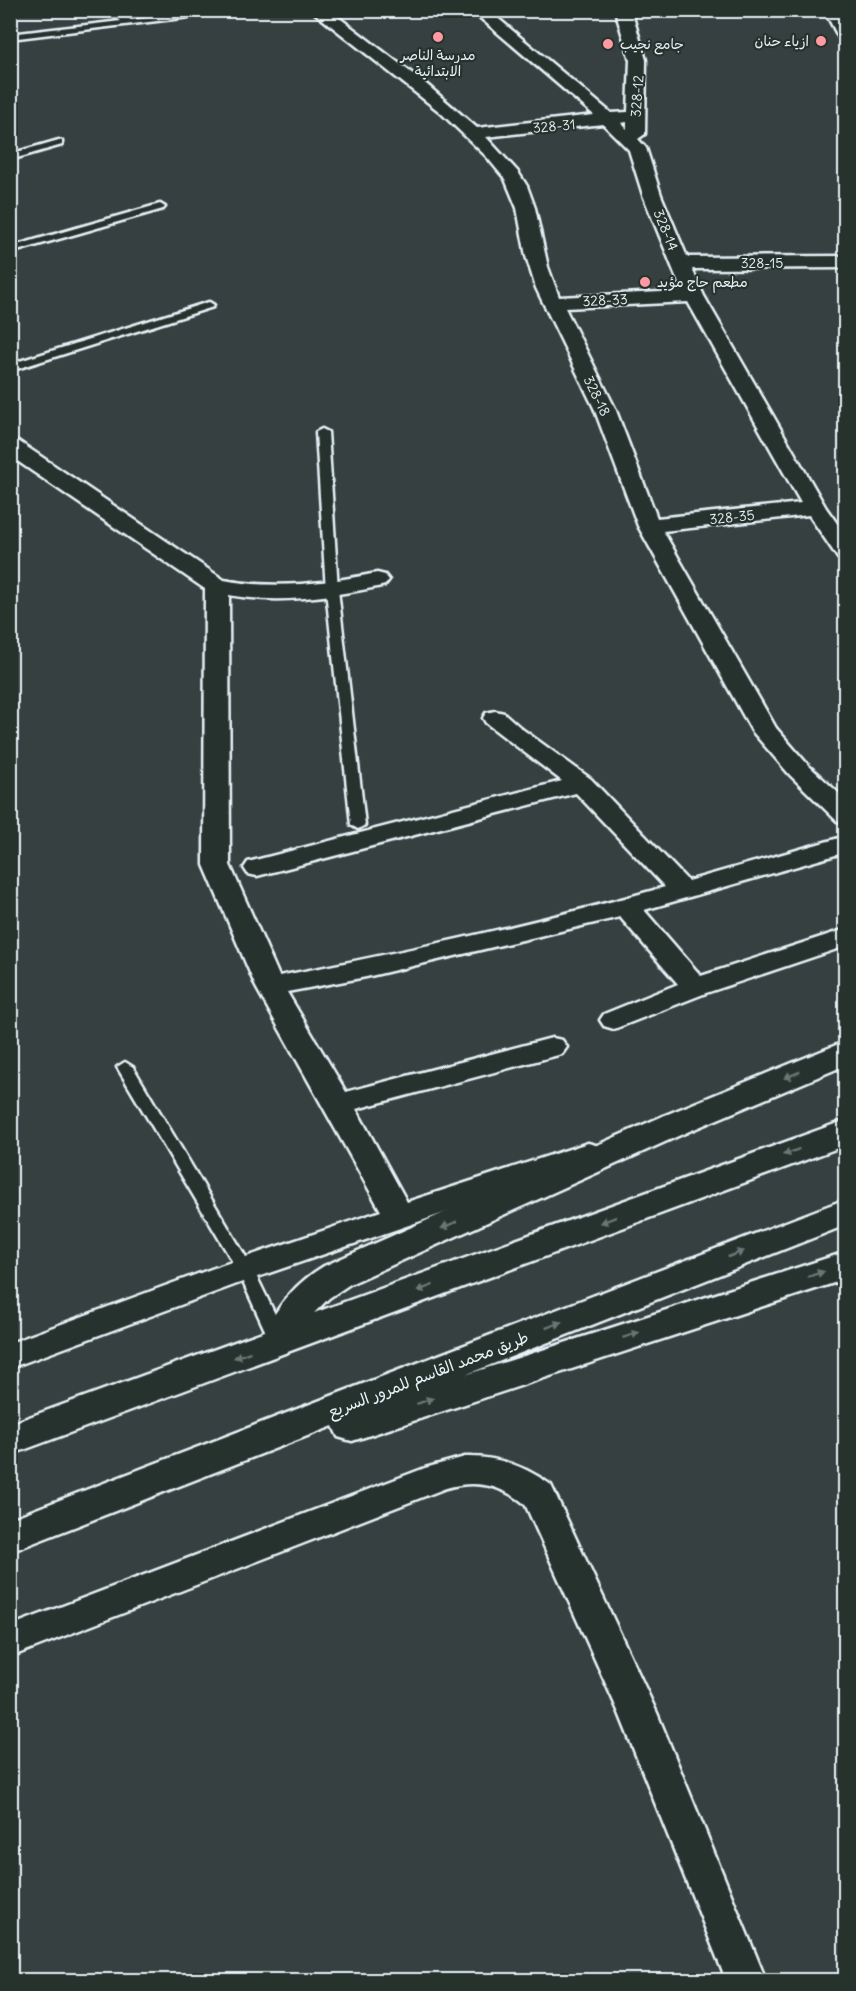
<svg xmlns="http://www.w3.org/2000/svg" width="856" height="1991" font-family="Delius,'Playpen Sans Arabic',sans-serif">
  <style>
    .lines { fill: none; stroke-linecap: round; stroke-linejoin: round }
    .service-casing { stroke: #e8f1f8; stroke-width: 5 }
    .minor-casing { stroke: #e8f1f8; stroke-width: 5 }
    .tertiary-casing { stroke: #e8f1f8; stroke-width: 5 }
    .motorway-casing { stroke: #e8f1f8; stroke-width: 5 }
    .service { fill: #26332d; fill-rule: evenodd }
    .minor { fill: #26332d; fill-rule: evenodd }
    .tertiary { fill: #26332d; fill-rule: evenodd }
    .motorway { fill: #26332d; fill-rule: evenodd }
    .oneway { fill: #6a7674 }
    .poi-dot { fill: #ff9aa2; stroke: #26332d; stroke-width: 2 }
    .labels { text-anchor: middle; stroke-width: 4.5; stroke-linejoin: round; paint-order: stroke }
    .far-poi-label { font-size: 14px; fill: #e8f1f8; stroke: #26332d; text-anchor: start }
    .far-street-label { font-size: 14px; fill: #e8f1f8; stroke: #26332d }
    .street-label { font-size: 16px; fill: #e8f1f8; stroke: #26332d }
  </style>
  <rect width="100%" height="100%" fill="#364040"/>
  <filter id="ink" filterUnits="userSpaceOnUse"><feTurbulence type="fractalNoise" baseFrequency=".0167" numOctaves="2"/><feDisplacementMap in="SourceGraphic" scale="12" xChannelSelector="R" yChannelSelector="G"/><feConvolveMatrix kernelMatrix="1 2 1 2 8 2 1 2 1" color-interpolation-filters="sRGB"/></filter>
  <g filter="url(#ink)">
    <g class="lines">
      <g class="service-casing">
        <g id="service">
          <path d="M105 10H115L131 20 217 10H247L10 39V34L121 21Z"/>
          <path d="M59 140 62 141V145L10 160V154Z"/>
          <path d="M160 204 165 207 163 209 10 253V247Z"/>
          <path d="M209 302 214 305 213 307 10 371V364Z"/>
          <path d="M322 429 328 432 338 590 365 825 358 829 351 825 326 590 316 432Z"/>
          <path d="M125 1062 133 1067 253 1269 287 1339 284 1343 278 1345 272 1343 269 1339 237 1269 117 1067Z"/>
        </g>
      </g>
      <g class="minor-casing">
        <g id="minor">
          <path d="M311 10H329L426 84 477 128 594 115 471 10H488L611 113 628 112 630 60 615 10H631L646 60 645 134 638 139 646 148 661 195 687 257 846 256V268L692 269 704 296 826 508 846 536V560L838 558 809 515 663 531 776 728 808 765 846 800V823L837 821 790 775 752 731 638 526 594 408 536 288 526 256 517 208 505 179 486 156 440 112ZM627 122V129L621 123ZM603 124 629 150 643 195 682 291 559 297 548 267 535 208 527 186 518 172 486 137ZM688 302 801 503 657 518 615 408 565 308Z"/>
          <path d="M10 440 18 441 224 580C275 590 326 583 377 573L385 575 389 580 385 585 377 587C328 597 278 604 229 595L230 865 279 976C408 951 538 923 665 887L576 793 257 876 248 874 244 868 248 862 562 781 486 723 483 718 486 713 495 711 504 713 522 729 591 779 688 881 846 836V852L644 910 701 976 846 929V946L706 993 614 1029 604 1026 600 1020 604 1014 678 984 620 917 366 977 287 992 346 1092 552 1038 562 1040 567 1047 562 1054 356 1109 407 1202 588 1143 599 1146 603 1153 599 1160 237 1284 10 1368V1343L214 1268 381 1211 256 987 204 865 205 589 10 456Z"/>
          <path d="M465 1457C497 1456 525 1466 551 1485L657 1713 766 1980H726L619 1713 525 1504C501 1485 476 1479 446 1488L10 1657V1626L425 1468Z"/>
        </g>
      </g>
      <g class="tertiary-casing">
        <g id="tertiary">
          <path d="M824 10H842L846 16V39L839 38Z"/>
          <path d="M846 1041V1065L687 1132 675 1136 663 1132 658 1124 663 1116Z"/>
        </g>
      </g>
      <g class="motorway-casing">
        <g id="motorway">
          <path d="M675 1112 687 1116 692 1124 687 1132 350 1284 329 1298 314 1313 846 1120V1145L10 1455V1424L265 1331C280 1303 296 1283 324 1266L663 1116Z"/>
          <path d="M846 1199V1225L465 1375 846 1252V1279L352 1441 338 1437 333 1426 10 1552V1519Z"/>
        </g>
      </g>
      <use href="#service" class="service"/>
      <use href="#minor" class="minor"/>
      <use href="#tertiary" class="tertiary"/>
      <use href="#motorway" class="motorway"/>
    </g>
    <defs><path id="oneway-solid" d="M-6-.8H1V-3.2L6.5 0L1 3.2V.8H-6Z" transform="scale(1.5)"/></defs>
    <g class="oneway">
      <use href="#oneway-solid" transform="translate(792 1075) rotate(157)"/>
      <use href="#oneway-solid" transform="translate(791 1152) rotate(160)"/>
      <use href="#oneway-solid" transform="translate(608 1220) rotate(160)"/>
      <use href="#oneway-solid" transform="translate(449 1225) rotate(156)"/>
      <use href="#oneway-solid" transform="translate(736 1254) rotate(-21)"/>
      <use href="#oneway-solid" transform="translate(816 1274) rotate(-18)"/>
      <use href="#oneway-solid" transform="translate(425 1288) rotate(160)"/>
      <use href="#oneway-solid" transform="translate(554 1325) rotate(-21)"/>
      <use href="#oneway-solid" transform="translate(631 1335) rotate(-18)"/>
      <use href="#oneway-solid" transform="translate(242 1355) rotate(160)"/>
      <use href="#oneway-solid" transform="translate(425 1401) rotate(-18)"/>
    </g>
  </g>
  <g class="poi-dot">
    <circle cx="438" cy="37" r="6"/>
    <circle cx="821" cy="41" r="6"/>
    <circle cx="608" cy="44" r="6"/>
    <circle cx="645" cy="282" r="6"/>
  </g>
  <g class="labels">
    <g class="far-poi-label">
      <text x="809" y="46" text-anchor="end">ازياء حنان</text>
      <text x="620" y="49">جامع نجيب</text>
      <text x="438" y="60" text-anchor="middle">مدرسة الناصر<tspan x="438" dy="16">الابتدائية</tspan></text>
      <text x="657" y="287">مطعم حاج مؤيد</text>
    </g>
    <g class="far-street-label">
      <text transform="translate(637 96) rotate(-86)" y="5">328-12</text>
      <text transform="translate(554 126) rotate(-5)" y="5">328-31</text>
      <text transform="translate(666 230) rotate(68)" y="5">328-14</text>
      <text x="762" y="268">328-15</text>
      <text transform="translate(605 300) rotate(-3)" y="5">328-33</text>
      <text transform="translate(597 396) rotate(64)" y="5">328-18</text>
      <text transform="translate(732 517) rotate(-6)" y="5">328-35</text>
    </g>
    <g class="street-label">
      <text transform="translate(428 1374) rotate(-21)" y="6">طريق محمد القاسم للمرور السريع</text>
    </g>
  </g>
  <rect width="856" height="1991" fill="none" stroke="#26332d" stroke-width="36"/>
  <rect x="18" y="18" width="820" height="1955" fill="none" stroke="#e8f1f8" stroke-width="2" filter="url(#ink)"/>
</svg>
